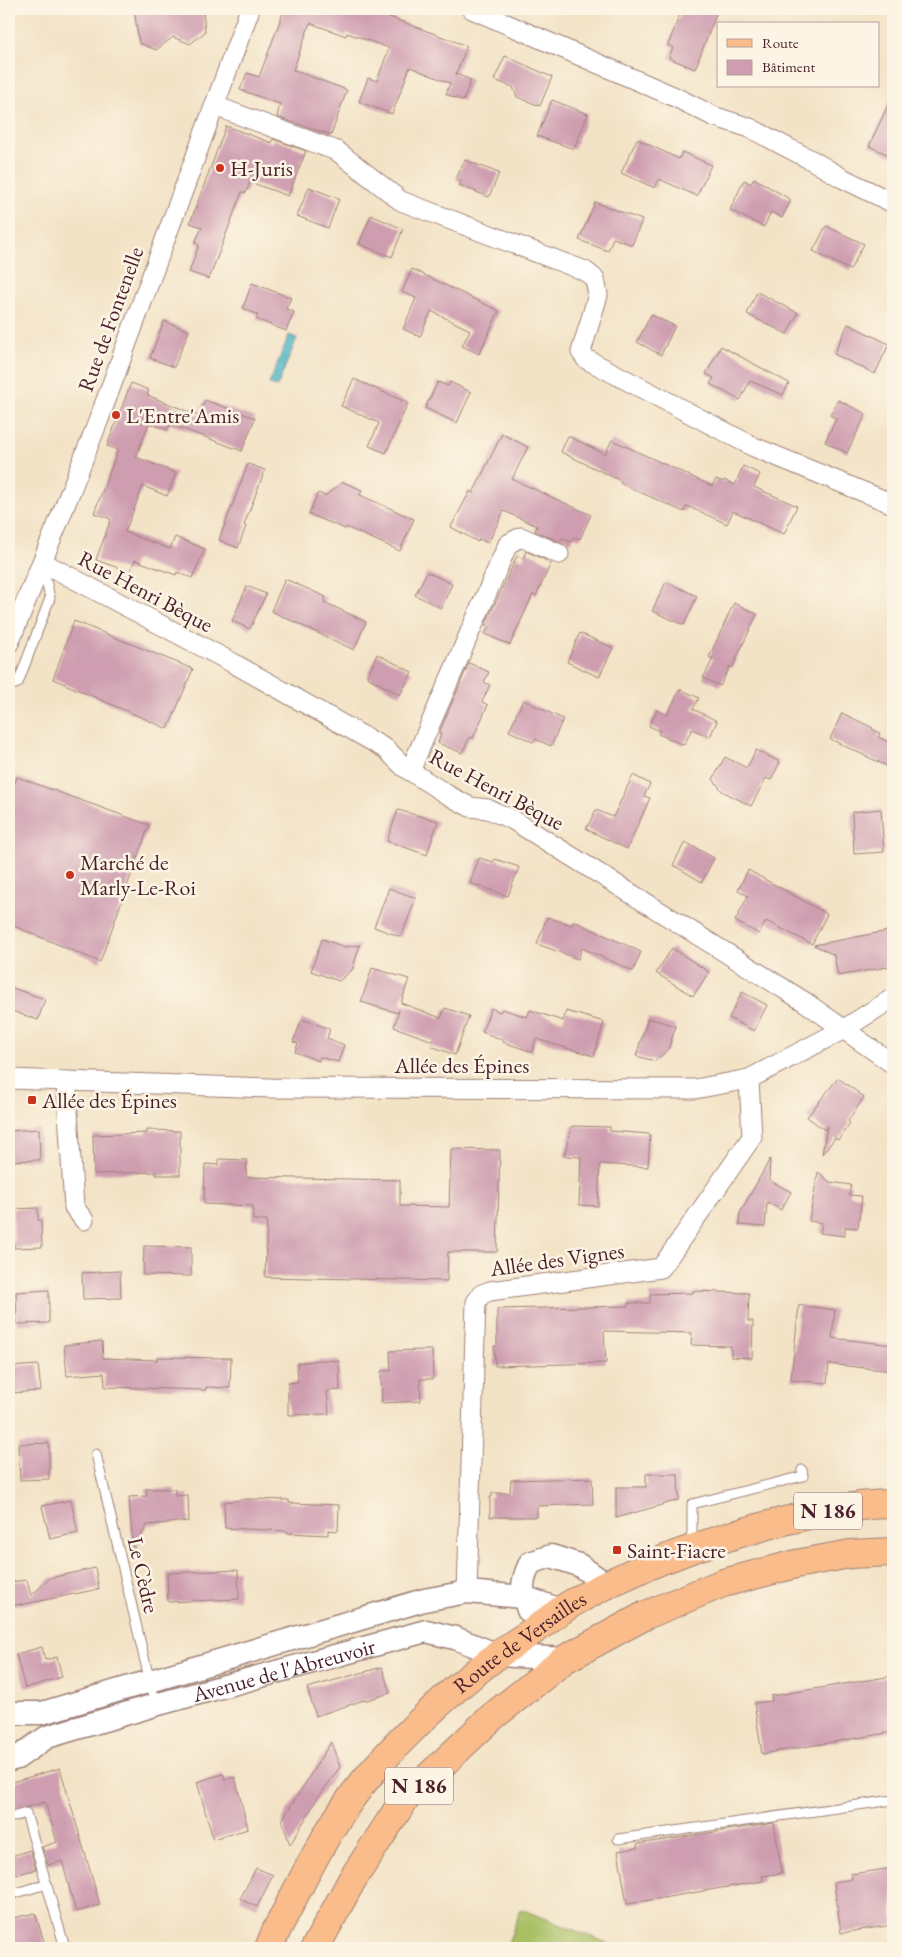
<svg xmlns="http://www.w3.org/2000/svg" width="902" height="1957" font-family="'EB Garamond',serif">
  <style>
    .green { fill: #a8bf64; stroke: #796f48 }
    .water { fill: #46b3c2; stroke: #486976 }
    .building { fill: #ce9db0 }
    .lines { fill: none; stroke-linecap: round; stroke-linejoin: round }
    .service-casing { stroke: #9e8178; stroke-width: 11 }
    .minor-casing { stroke: #9e8178; stroke-width: 21 }
    .tertiary-casing { stroke: #9e8178; stroke-width: 25 }
    .primary-casing { stroke: #9e8178; stroke-width: 30 }
    .service { stroke: #fff; stroke-width: 9 }
    .minor { stroke: #fff; stroke-width: 19 }
    .tertiary { stroke: #fff; stroke-width: 22 }
    .primary { stroke: #f9bc8a; stroke-width: 28 }
    .poi-dot { fill: #c8321e; stroke: #fcf5e5; stroke-width: 2 }
    .labels { text-anchor: middle; stroke-width: 5; stroke-linejoin: round; paint-order: stroke }
    .shield { fill: #fcf5e5; stroke: #7f5f63; stroke-width: 1 }
    .shield-label { font-size: 21px; font-weight: bold; fill: #4a1f2b }
    .poi-label { font-size: 22px; fill: #4a1f2b; stroke: #fcf5e5; text-anchor: start }
    .street-label { font-size: 22px; fill: #4a1f2b; stroke: #fcf5e5 }
  </style>
  <rect width="100%" height="100%" fill="#fcf5e5"/>
  <filter id="ink" filterUnits="userSpaceOnUse"><feTurbulence type="fractalNoise" baseFrequency=".02" numOctaves="2"/><feDisplacementMap in="SourceGraphic" scale="10" xChannelSelector="R" yChannelSelector="G"/><feConvolveMatrix kernelMatrix="1 2 1 2 8 2 1 2 1" color-interpolation-filters="sRGB"/></filter>
  <filter id="wash" filterUnits="userSpaceOnUse"><feTurbulence type="fractalNoise" baseFrequency=".0096" numOctaves="4" result="noise"/><feDisplacementMap in="SourceGraphic" scale="20" xChannelSelector="R" yChannelSelector="G"/><feGaussianBlur stdDeviation="1.12" result="paint"/><feColorMatrix in="noise" values="0 0 0 0 0 0 0 0 0 0 0 0 0 0 0 0 0 1.4 0 .05"/><feComposite in="paint" operator="in"/></filter>
  <g filter="url(#wash)">
    <rect width="100%" height="100%" fill="#f3e3c6"/>
    <path class="green" d="M521 1909 620 1948H506Z"/>
    <path class="water" d="M289 335 297 338 277 387 269 384Z"/>
    <g id="blocks">
      <g class="building">
        <path d="M134 9H203L205 32 190 44 173 37 156 50 139 43Z"/>
        <path d="M277 9H368L467 46 456 74 471 80 463 101 446 94 450 83 410 67 392 114 359 102 368 78 377 81 389 48 347 33 346 36 310 23 293 70 347 90 331 135 277 117 280 104 240 90 247 73 259 77 283 13 276 11Z"/>
        <path d="M682 9H718L695 69 669 58 673 48 668 45Z"/>
        <path d="M505 56 552 77 540 106 517 97 513 87 494 80Z"/>
        <path d="M893 94V157L869 146Z"/>
        <path d="M552 100 588 114 574 149 537 136Z"/>
        <path d="M226 126 272 143 273 139 306 151 288 196 250 182 246 193 242 192 209 279 189 272 199 245 195 243 202 227 190 223Z"/>
        <path d="M637 139 679 159 682 152 711 165 697 196 659 179 655 188 621 173Z"/>
        <path d="M465 160 499 173 489 197 459 185 461 182 456 179Z"/>
        <path d="M754 178 791 200 782 218 771 212 764 227 730 210 744 180 751 184Z"/>
        <path d="M309 187 339 199 328 228 297 216Z"/>
        <path d="M595 202 642 220 632 245 613 238 608 251 579 240Z"/>
        <path d="M371 215 403 229 392 257 359 244Z"/>
        <path d="M826 226 864 244 850 270 813 251Z"/>
        <path d="M412 269 499 311 479 354 462 346 470 330 431 311 420 337 403 329 416 298 402 292Z"/>
        <path d="M252 283 291 298 286 309 294 312 286 331 256 319 258 315 243 308Z"/>
        <path d="M757 292 798 313 787 334 747 314Z"/>
        <path d="M651 315 675 326 661 355 637 342Z"/>
        <path d="M164 321 189 331 174 367 150 358Z"/>
        <path d="M848 324 889 344 875 374 834 354Z"/>
        <path d="M721 346 789 383 783 395 750 381 740 400 710 384 714 378 706 374Z"/>
        <path d="M354 379 408 403 386 453 369 446 379 423 341 406Z"/>
        <path d="M438 382 448 386 450 382 471 392 457 423 425 408Z"/>
        <path d="M131 383 149 390 147 395 199 416 205 400 255 418 242 451 170 424 167 430 149 423 136 457 176 473 167 496 143 486 125 532 170 549 175 537 205 549 192 578 177 572 176 575 135 560 130 572 96 560 111 519 94 513 118 450 107 446Z"/>
        <path d="M838 400 866 414 847 453 825 442 836 419 830 415Z"/>
        <path d="M502 434 528 447 512 479 591 515 580 539 574 537 571 542 562 538 560 542 535 531 537 526 504 511 488 543 479 539 478 542 451 527 470 491 473 493Z"/>
        <path d="M568 436 605 454 612 440 712 486 716 479 723 482 724 480 735 485 743 466 760 474 754 487 797 506 784 534 733 511 727 524 687 506 684 512 620 483 621 481 561 452Z"/>
        <path d="M248 464 265 470 244 525 246 526 238 548 219 540Z"/>
        <path d="M343 482 362 490 360 495 414 519 400 551 346 527 345 529 309 514 318 493 325 496Z"/>
        <path d="M526 551 551 563 536 596 533 594 510 645 485 634 489 626 485 625 517 556 523 559Z"/>
        <path d="M427 572 452 584 441 608 415 595Z"/>
        <path d="M285 579 326 597 324 602 366 622 354 650 271 611Z"/>
        <path d="M666 582 697 596 684 625 652 611Z"/>
        <path d="M247 586 266 594 250 629 232 621Z"/>
        <path d="M734 603 757 614 732 668 730 666 720 686 703 678 713 659 709 657Z"/>
        <path d="M74 621 193 669 168 729 53 679Z"/>
        <path d="M580 633 613 648 599 677 567 662Z"/>
        <path d="M377 654 412 672 400 695 367 677Z"/>
        <path d="M469 663 489 672 484 682 490 685 482 702 488 705 473 738 470 737 462 753 438 743 441 734 439 733Z"/>
        <path d="M680 689 699 698 693 709 717 721 710 737 692 729 684 745 658 734 660 731 649 726 657 710 667 715Z"/>
        <path d="M523 700 563 719 551 746 535 739 533 742 509 731Z"/>
        <path d="M842 713 873 728 872 729 880 733 878 737 893 744V769L830 739Z"/>
        <path d="M756 750 780 762 771 780 766 778 751 806 722 791 713 779 725 757 747 768Z"/>
        <path d="M633 775 650 784 644 796 650 798 627 849 586 829 596 810 613 817Z"/>
        <path d="M17 777 149 825 100 962 9 924V799Z"/>
        <path d="M881 809 884 852 854 854 852 812Z"/>
        <path d="M398 810 438 821 427 855 387 841Z"/>
        <path d="M685 842 714 858 702 882 673 865Z"/>
        <path d="M479 858 493 862 495 859 519 867 508 896 470 883Z"/>
        <path d="M748 870 827 914 812 944 766 921 759 934 735 921 748 896 738 890Z"/>
        <path d="M389 888 416 898 401 937 374 927Z"/>
        <path d="M547 917 572 925 574 921 641 952 633 971 582 948 578 959 537 944Z"/>
        <path d="M893 930V966L838 976 834 955 814 945Z"/>
        <path d="M322 939 345 947 360 945 352 970 339 981 311 971Z"/>
        <path d="M672 948 709 972 693 996 656 973Z"/>
        <path d="M372 968 409 979 401 1003 441 1018 445 1008 469 1016 455 1055 431 1046 433 1041 394 1027 399 1010 398 1013 361 1002Z"/>
        <path d="M9 987 45 999 38 1020 9 1010Z"/>
        <path d="M742 992 767 1005 754 1031 729 1018Z"/>
        <path d="M491 1008 500 1012 502 1009 527 1017 530 1010 563 1021 566 1011 604 1022 594 1056 536 1039 532 1052 503 1042V1040L482 1032Z"/>
        <path d="M648 1018 676 1026 668 1050 655 1061 636 1056Z"/>
        <path d="M302 1019 330 1029 327 1038 344 1045 338 1062 320 1057 319 1061 295 1052 298 1043 293 1042Z"/>
        <path d="M838 1078 864 1097 848 1121 850 1123 838 1140 835 1138 822 1154 827 1126 825 1130 807 1117Z"/>
        <path d="M572 1126 610 1127V1131L650 1134 648 1167 600 1164 598 1206 579 1205 581 1157 564 1156Z"/>
        <path d="M39 1129 40 1160 9 1161V1131Z"/>
        <path d="M147 1130 180 1131V1175H156V1172L94 1174 93 1135 147 1133Z"/>
        <path d="M451 1149 500 1150 497 1252H448L447 1281 265 1277 267 1220H253V1206L204 1204 205 1164 219 1165V1159L247 1160 246 1177 400 1180V1206L449 1207Z"/>
        <path d="M770 1159 769 1180 791 1192 781 1210 767 1202 765 1227 739 1225 740 1213Z"/>
        <path d="M818 1172 830 1182 851 1185 849 1195 862 1196 858 1228 845 1227V1236L820 1233 822 1223 809 1221Z"/>
        <path d="M38 1208V1220H41L42 1247 14 1248 13 1209Z"/>
        <path d="M144 1246 191 1247V1276L143 1275Z"/>
        <path d="M120 1271 121 1298 83 1299 82 1273Z"/>
        <path d="M49 1290V1323L17 1324 16 1292Z"/>
        <path d="M693 1291 749 1293 748 1321H753L752 1358 731 1357V1346L691 1345 692 1333 604 1331 606 1363 495 1366 494 1346H497V1309L628 1306V1303H650V1294L693 1293Z"/>
        <path d="M799 1305 835 1310 832 1338 893 1345V1371L829 1364 827 1383 791 1380Z"/>
        <path d="M102 1341 103 1358 157 1360V1357L231 1358 230 1388 206 1387V1390L105 1387 104 1373 67 1376 64 1345Z"/>
        <path d="M422 1350H432L433 1379H420L421 1401 382 1403 381 1371H391L390 1351Z"/>
        <path d="M322 1360 339 1361 340 1390 327 1391 329 1414 288 1415V1383L298 1382 297 1363Z"/>
        <path d="M38 1365 41 1391 9 1393V1367Z"/>
        <path d="M49 1443V1479L20 1480 18 1444Z"/>
        <path d="M646 1474H678L679 1500 616 1518V1487H646Z"/>
        <path d="M592 1478 593 1504 537 1506V1517H490V1497H492V1493H510L511 1480Z"/>
        <path d="M146 1489H175V1496L188 1495 189 1521 147 1525 133 1550 129 1497 147 1496Z"/>
        <path d="M248 1499 289 1500V1503L339 1505 338 1531 328 1530V1535L287 1533V1531L225 1528 224 1502Z"/>
        <path d="M71 1500 78 1533 50 1539 42 1506Z"/>
        <path d="M95 1568 99 1589 20 1605 22 1604 9 1606V1582L27 1580 31 1596 50 1578Z"/>
        <path d="M238 1570 239 1599 168 1602 167 1573Z"/>
        <path d="M42 1647 45 1660 57 1657 62 1677 25 1688 16 1654Z"/>
        <path d="M382 1667 390 1693 364 1701V1700L316 1716 307 1688Z"/>
        <path d="M893 1676V1732L762 1754 754 1703 772 1701 771 1696Z"/>
        <path d="M331 1742 340 1767 317 1799 290 1845 282 1820Z"/>
        <path d="M60 1768 100 1905 76 1912 62 1861 48 1865 42 1847 57 1842 45 1802 9 1812V1783Z"/>
        <path d="M223 1774 225 1779 235 1777 248 1829 213 1839 197 1782Z"/>
        <path d="M774 1823 782 1873 762 1876 763 1881 627 1904 618 1851 638 1848 637 1844Z"/>
        <path d="M30 1850 36 1869 9 1877V1857Z"/>
        <path d="M256 1868 273 1875 257 1907 240 1899Z"/>
        <path d="M893 1868V1925L841 1933 834 1882 852 1879 851 1874Z"/>
        <path d="M35 1913 46 1948H9V1919Z"/>
      </g>
    </g>
  </g>
  <g filter="url(#ink)">
    <use href="#blocks" fill-opacity="0" stroke="#9e8178" stroke-width="1"/>
    <g class="lines">
      <g class="service-casing">
        <g id="service">
          <path d="M9 686 18 683 50 598 43 567"/>
          <path d="M96 1454 155 1704"/>
          <path d="M690 1546 692 1531V1504L803 1476 802 1470"/>
          <path d="M9 1818 26 1813 65 1948"/>
          <path d="M618 1839 893 1800"/>
          <path d="M9 1895 47 1884"/>
        </g>
      </g>
      <g class="minor-casing">
        <g id="minor">
          <path d="M472 9 675 97 713 116 750 128 815 162 842 178 893 203"/>
          <path d="M215 106 337 151 401 201 585 271 595 279 598 295 581 352 586 359 754 447 893 504"/>
          <path d="M42 562 233 663 386 749 404 767 446 794 470 807 488 809 513 820 805 1002 893 1064"/>
          <path d="M9 643 62 513 99 419 250 9"/>
          <path d="M410 771 508 544 521 537 559 554"/>
          <path d="M9 1079 271 1088 695 1089 749 1079 844 1029 893 998"/>
          <path d="M66 1081 74 1207 84 1220"/>
          <path d="M467 1592 476 1302 482 1294 490 1291 661 1268 752 1137 749 1079"/>
        </g>
      </g>
      <g class="tertiary-casing">
        <g id="tertiary">
          <path d="M528 1610C521 1590 521 1583 530 1563L551 1556 579 1565 607 1585"/>
          <path d="M9 1713H42L424 1600 467 1592 523 1597 561 1610"/>
          <path id="s1" d="M9 1760 17 1758 47 1737 155 1705 426 1631 455 1638 498 1655 565 1659"/>
        </g>
      </g>
      <g class="primary-casing">
        <g id="primary">
          <path id="s2" d="M269 1948 276 1931C305 1876 331 1818 372 1772 409 1729 452 1690 496 1656 509 1647 523 1638 536 1629 548 1620 560 1610 574 1602 634 1568 699 1544 765 1526 807 1515 849 1504 893 1504"/>
          <path d="M315 1948 352 1880 404 1800 492 1717 565 1659 646 1615 723 1583 796 1564 850 1554 893 1552"/>
        </g>
      </g>
      <use href="#service" class="service"/>
      <use href="#minor" class="minor"/>
      <use href="#tertiary" class="tertiary"/>
      <use href="#primary" class="primary"/>
    </g>
  </g>
  <g class="poi-dot">
    <circle cx="220" cy="168" r="5"/>
    <circle cx="116" cy="415" r="5"/>
    <circle cx="70" cy="875" r="5"/>
    <rect x="27" y="1095" width="10" height="10" rx="2.5"/>
    <rect x="612" y="1545" width="10" height="10" rx="2.5"/>
  </g>
  <g class="labels">
    <g class="shield">
      <rect x="794" y="1492.5" width="68" height="37" rx="4"/>
      <rect x="385" y="1767.5" width="68" height="37" rx="4"/>
    </g>
    <g class="shield-label">
      <text x="828" y="1518">N 186</text>
      <text x="419" y="1793">N 186</text>
    </g>
    <g class="poi-label">
      <text x="230" y="176">H-Juris</text>
      <text x="126" y="423">L'Entre'Amis</text>
      <text x="80" y="870">Marché de<tspan x="80" dy="25">Marly-Le-Roi</tspan></text>
      <text x="42" y="1108">Allée des Épines</text>
      <text x="627" y="1558">Saint-Fiacre</text>
    </g>
    <g class="street-label">
      <text transform="translate(110 319) rotate(-70)" y="8">Rue de Fontenelle</text>
      <text transform="translate(146 591) rotate(28)" y="8">Rue Henri Bèque</text>
      <text transform="translate(497 789) rotate(28)" y="8">Rue Henri Bèque</text>
      <text x="462" y="1073">Allée des Épines</text>
      <text transform="translate(557 1259) rotate(-8)" y="8">Allée des Vignes</text>
      <text transform="translate(144 1575) rotate(77)" y="8">Le Cèdre</text>
      <text dy="8" stroke="none"><textPath href="#s2" startOffset="402">Route de Versailles</textPath></text>
      <text dy="8" stroke="none"><textPath href="#s1" startOffset="291">Avenue de l'Abreuvoir</textPath></text>
    </g>
  </g>
  <rect width="902" height="1957" fill="none" stroke="#fcf5e5" stroke-width="30"/>
  <rect x="717" y="22" width="162" height="65" fill="#fcf5e5" stroke="#b59f9b"/>
  <rect x="727" y="39" width="25" height="8" fill="#f9bc8a" stroke="#b59f9b"/>
  <text x="762" y="48" font-size="15" fill="#4a1f2b">Route</text>
  <rect x="727" y="60" width="25" height="15" fill="#ce9db0" stroke="#b59f9b"/>
  <text x="762" y="72" font-size="15" fill="#4a1f2b">Bâtiment</text>
</svg>
